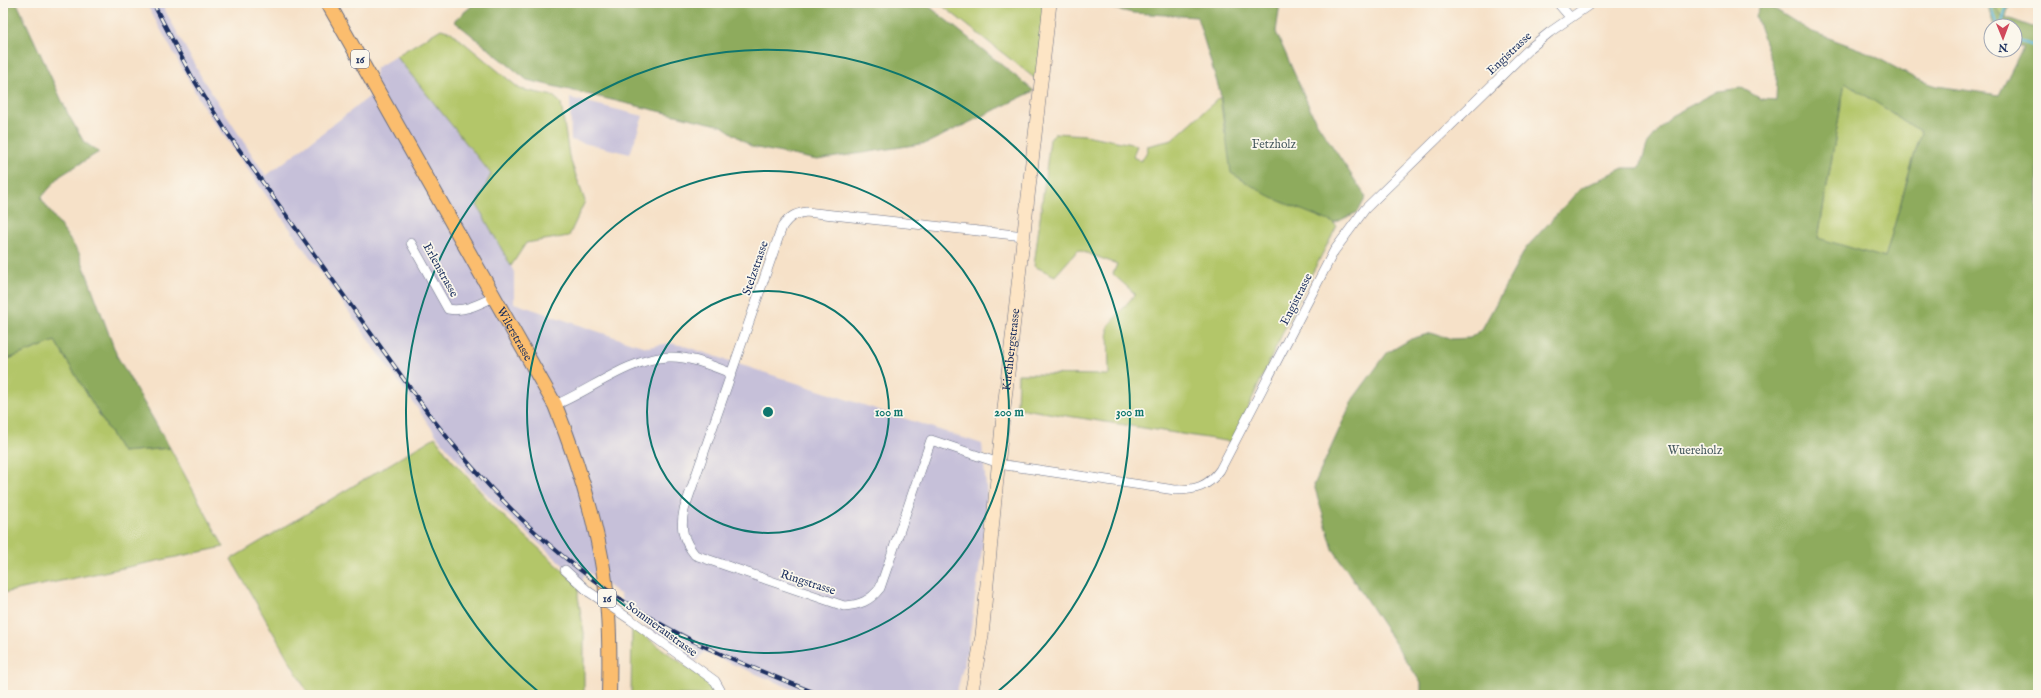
<svg xmlns="http://www.w3.org/2000/svg" width="2041" height="698" font-family="'IM FELL English',serif">
  <style>
    .industrial { fill: #c6c0d9 }
    .green { fill: #b3c669; stroke: #677a64 }
    .forest { fill: #8eab5d; stroke: #546d5e; fill-rule: evenodd }
    .lines { fill: none; stroke-linecap: round; stroke-linejoin: round }
    .stream { stroke: #5db7db; stroke-width: 2.5 }
    .street-casing { stroke: #686d83; stroke-width: 10 }
    .secondary-casing { stroke: #686d83; stroke-width: 14 }
    .primary-casing { stroke: #686d83; stroke-width: 16 }
    .street { stroke: #fff; stroke-width: 9 }
    .secondary { stroke: #fde5c5; stroke-width: 13 }
    .primary { stroke: #fbbd6e; stroke-width: 14 }
    .rail-casing { stroke: #1b2f5e; stroke-width: 4 }
    .rail { stroke: #fbf7ec; stroke-width: 2.5; stroke-dasharray: 8; stroke-linecap: butt }
    .street-bridge-casing { stroke: #686d83; stroke-width: 10; stroke-linecap: butt }
    .street-bridge { stroke: #fff; stroke-width: 9 }
    .ring { fill: none; stroke: #0f766e; stroke-width: 2 }
    .labels { text-anchor: middle; stroke-width: 3.5; stroke-linejoin: round; paint-order: stroke }
    .shield { fill: #fbf7ec; stroke: #5e6b89; stroke-width: 1 }
    .shield-label { font-size: 11px; font-weight: bold; fill: #1b2f5e }
    .street-label { font-size: 12px; fill: #1b2f5e; stroke: #fbf7ec }
    .park-label { font-size: 12px; fill: #495c61; stroke: #fbf7ec }
    .centre { fill: #0f766e; stroke: #fbf7ec; stroke-width: 2 }
    .ring-label { font-size: 12px; text-anchor: middle; font-weight: bold; fill: #0f766e; stroke: #fbf7ec; stroke-width: 3.5; stroke-linejoin: round; paint-order: stroke }
  </style>
  <rect width="100%" height="100%" fill="#fbf7ec"/>
  <filter id="ink" filterUnits="userSpaceOnUse"><feTurbulence type="fractalNoise" baseFrequency=".025" numOctaves="2"/><feDisplacementMap in="SourceGraphic" scale="8" xChannelSelector="R" yChannelSelector="G"/><feConvolveMatrix kernelMatrix="1 2 1 2 8 2 1 2 1" color-interpolation-filters="sRGB"/></filter>
  <filter id="wash" filterUnits="userSpaceOnUse"><feTurbulence type="fractalNoise" baseFrequency=".012" numOctaves="4" result="noise"/><feDisplacementMap in="SourceGraphic" scale="16" xChannelSelector="R" yChannelSelector="G"/><feGaussianBlur stdDeviation="0.9" result="paint"/><feColorMatrix in="noise" values="0 0 0 0 0 0 0 0 0 0 0 0 0 0 0 0 0 1.4 0 .05"/><feComposite in="paint" operator="in"/></filter>
  <g filter="url(#wash)">
    <rect width="100%" height="100%" fill="#f6e1c8"/>
    <g class="industrial">
      <path d="M146 3H161L203 80 266 176 373 94 376 68 396 56 491 175 478 205 514 272V303L632 343 648 347 670 343 684 346 982 444 988 507 968 648 956 695H807L704 652 696 662 633 617 629 610 622 606 621 595 586 570 582 582 505 513 480 487 437 436 203 106Z"/>
      <path d="M570 98 643 116 630 154 571 140Z"/>
    </g>
    <g class="green">
      <path d="M939 3H1055L1042 84Z"/>
      <path d="M1994 3H2009L2006 17 2002 16Z"/>
      <path d="M441 29 451 32 520 89 553 96 561 103 569 156 585 201 569 236 526 243 511 266 477 205 491 174 396 56Z"/>
      <path d="M1845 81 1921 132 1885 258 1818 239Z"/>
      <path d="M1220 97 1225 134 1337 226 1297 302 1232 442 1017 408 1018 374 1109 375 1108 326 1135 294 1113 274 1117 264 1078 250 1055 276 1034 266 1050 139 1055 133 1085 135 1137 145 1133 157 1141 161 1148 150 1147 146 1172 140Z"/>
      <path d="M55 341 122 452 170 448 224 547 3 593V361Z"/>
      <path d="M435 437 450 458 499 512 579 585 578 596 584 633V695H309L231 559Z"/>
      <path d="M632 627 712 685 717 695H631Z"/>
    </g>
    <g class="forest">
      <path d="M3 3H17L68 114 84 142 99 152 60 176 41 198 79 253 117 356 170 448 122 452 55 341 3 361Z"/>
      <path d="M475 3H925L1034 91 927 143 817 160 752 147 722 126 527 80 454 21Z"/>
      <path d="M1087 3H1280L1276 32 1315 120 1366 197 1358 212 1334 223 1272 198 1231 173 1220 92 1197 17 1133 13Z"/>
      <path d="M1761 3H1765L1810 31 1867 52 1916 79 1937 86 1999 95 2023 47 2015 45V26H1994L1988 6 1970 3H1994L2002 16 2038 29V695H1421V683L1333 549 1314 485 1353 399 1387 353 1411 339 1431 333 1450 339 1470 338 1482 329 1526 248 1580 189 1623 168H1640L1647 145 1671 116 1718 91 1742 88 1761 99 1776 100 1777 77 1756 16ZM1845 82 1921 132 1885 258 1818 238Z"/>
    </g>
    <g class="lines">
      <g class="stream">
        <path d="M1985 3 1990 4 1997 26"/>
        <path d="M2001 26 2007 3"/>
        <path d="M2015 40 2038 47"/>
      </g>
    </g>
  </g>
  <g filter="url(#ink)">
    <g class="lines">
      <g class="street-casing">
        <g id="street">
          <path d="M1558 3 1570 17"/>
          <path d="M1024 236 806 212C794 214 789 217 782 227L684 510C680 529 683 540 695 555L844 606C860 605 870 601 880 588L931 440 1005 465 1175 490C1195 490 1208 487 1220 470L1334 251 1365 209 1530 48 1550 32 1592 3"/>
          <path d="M411 243 448 309C465 312 479 304 494 297"/>
          <path d="M555 405C591 390 630 358 669 357 690 356 712 366 731 373"/>
          <path d="M565 570 589 592"/>
          <path d="M631 620 715 681 723 695"/>
        </g>
      </g>
      <g class="secondary-casing">
        <g id="secondary">
          <path id="s1" d="M971 695 982 636 1002 426 1050 3"/>
        </g>
      </g>
      <g class="primary-casing">
        <g id="primary">
          <path id="s2" d="M328 3 555 405C577 460 595 516 604 574 610 614 610 655 609 695"/>
        </g>
      </g>
      <use href="#street" class="street"/>
      <use href="#secondary" class="secondary"/>
      <use href="#primary" class="primary"/>
      <g class="rail-casing">
        <path id="rail" d="M153 3 192 77 228 134 428 413C494 499 564 568 659 623 710 652 766 673 820 695"/>
      </g>
      <use href="#rail" class="rail"/>
      <g class="street-bridge-casing">
        <path id="street-bridge" d="M589 592 631 620"/>
      </g>
      <use href="#street-bridge" class="street-bridge"/>
    </g>
  </g>
  <g class="ring">
    <circle cx="768" cy="412" r="121"/>
    <circle cx="768" cy="412" r="241"/>
    <path d="M540 693A362 362 0 1 1 996 693"/>
  </g>
  <g class="labels">
    <g class="shield">
      <rect x="351" y="50" width="18" height="18" rx="3"/>
      <rect x="598" y="589" width="18" height="18" rx="3"/>
    </g>
    <g class="shield-label">
      <text x="360" y="63">16</text>
      <text x="607" y="602">16</text>
    </g>
    <g class="street-label">
      <text transform="translate(1509 53) rotate(-43)" y="4">Engistrasse</text>
      <text transform="translate(755 268) rotate(-71)" y="4">Stelzstrasse</text>
      <text transform="translate(441 270) rotate(61)" y="4">Erlenstrasse</text>
      <text transform="translate(1296 299) rotate(-63)" y="4">Engistrasse</text>
      <text dy="4" stroke="none"><textPath href="#s2" startOffset="380">Wilerstrasse</textPath></text>
      <text dy="4" stroke="none"><textPath href="#s1" startOffset="348">Kirchbergstrasse</textPath></text>
      <text transform="translate(808 582) rotate(18)" y="4">Ringstrasse</text>
      <text transform="translate(662 629) rotate(36)" y="4">Sommeraustrasse</text>
    </g>
    <g class="park-label">
      <text x="1274" y="148">Fetzholz</text>
      <text x="1695" y="454">Wuereholz</text>
    </g>
  </g>
  <circle cx="768" cy="412" r="6" class="centre"/>
  <g class="ring-label">
    <text x="889" y="416">100 m</text>
    <text x="1009" y="416">200 m</text>
    <text x="1130" y="416">300 m</text>
  </g>
  <rect width="2041" height="698" fill="none" stroke="#fbf7ec" stroke-width="16"/>
  <g transform="translate(2003 38) rotate(179)"><circle r="19" fill="#fbf7ec" stroke="#a1a7b3"/>
  <path d="M0-3L7 15L0 10L-7 15Z" fill="#d1495b"/>
  <text y="-6" font-size="11" font-weight="bold" text-anchor="middle" fill="#1b2f5e">N</text>
  </g>
</svg>
